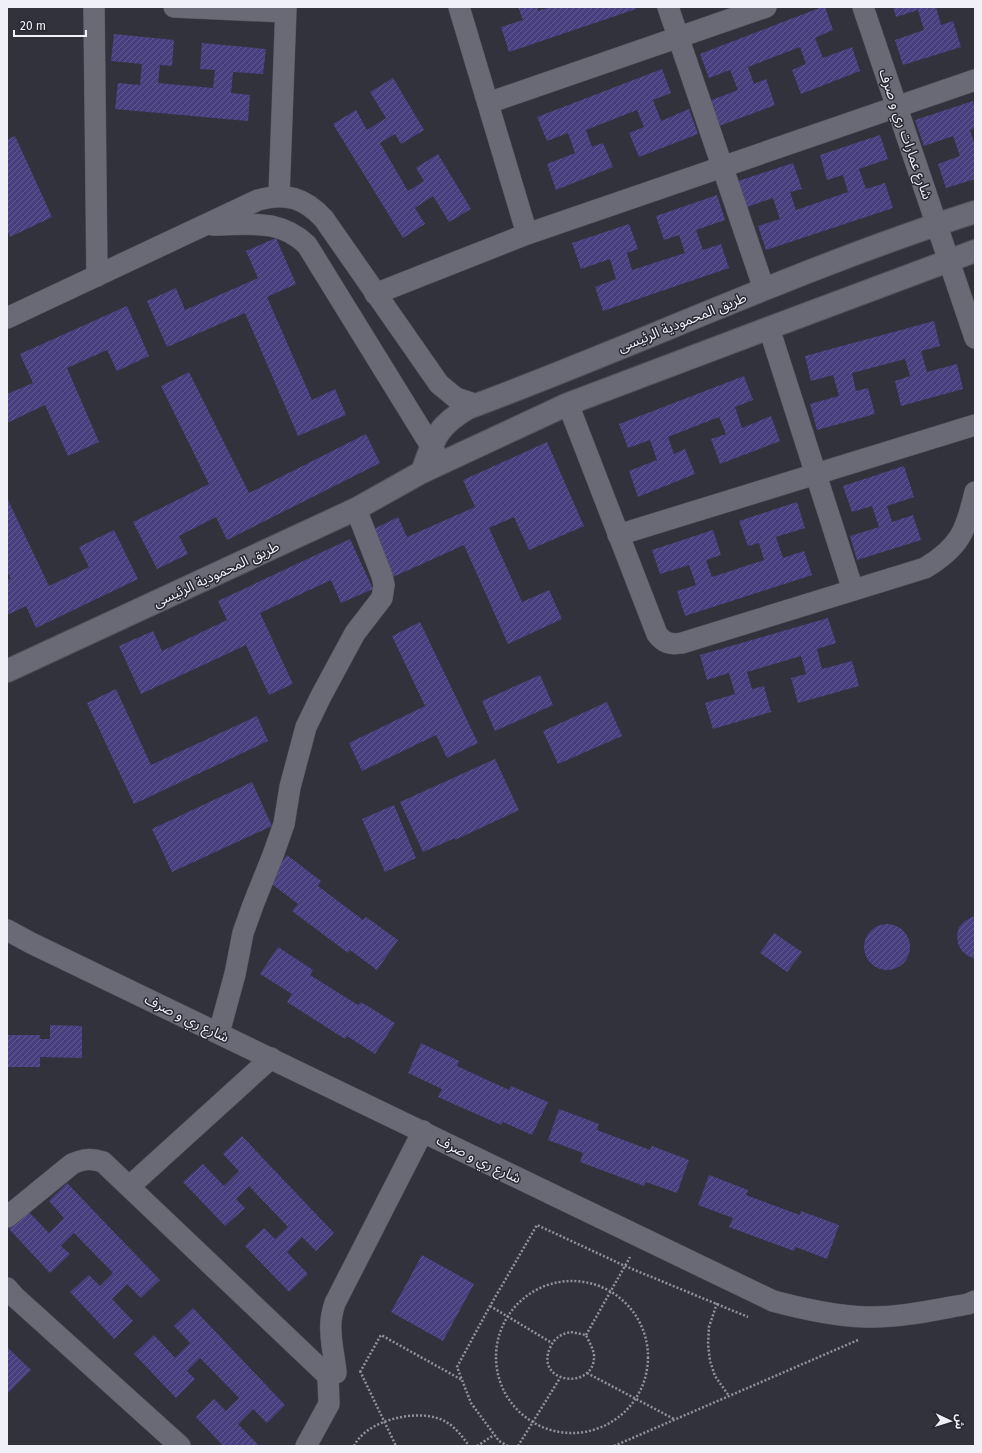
<svg xmlns="http://www.w3.org/2000/svg" width="982" height="1453" font-family="'Fira Sans','Noto Sans Arabic',sans-serif">
  <style>
    .building { fill: url(#building-hatch) }
    .lines { fill: none; stroke-linecap: round; stroke-linejoin: round }
    .minor-casing { stroke: #52525b; stroke-width: 22 }
    .tertiary-casing { stroke: #52525b; stroke-width: 24 }
    .path { stroke: #92929b; stroke-width: 2.5; stroke-dasharray: 2 2; stroke-linecap: butt }
    .minor { stroke: #6a6a76; stroke-width: 21 }
    .tertiary { stroke: #6a6a76; stroke-width: 22 }
    .labels { text-anchor: middle; stroke-width: 3; stroke-linejoin: round; paint-order: stroke }
    .street-label { font-size: 14px; fill: #f0f0f8; stroke: #282833 }
  </style>
  <defs>
    <pattern id="building-hatch" width="6" height="6" patternUnits="userSpaceOnUse"><rect width="6" height="6" fill="#473f7e"/><path d="M-1 1l2-2M0 6l6-6M5 7l2-2" fill="none" stroke="#625b91"/></pattern>
  </defs>
  <rect width="100%" height="100%" fill="#32323d"/>
  <g class="building">
    <path d="M518 7H537L538 11 550 7H635L636 9 509 52 501 27 523 20Z"/>
    <path d="M822 7H825L833 30 815 38 823 58 852 47 860 71 801 94 792 70 806 64 800 47 748 67 754 84 766 79 775 105 719 126 709 101 738 90 730 70 709 78 700 54Z"/>
    <path d="M893 7H936L941 25 953 21 961 47 903 65 895 40 924 30 918 10 896 17Z"/>
    <path d="M114 34 174 40 172 66 160 65 158 83 213 88 215 70 200 69 202 43 266 49 263 74 233 72 231 93 250 95 248 121 115 109 118 83 140 85 142 64 111 61Z"/>
    <path d="M662 69 671 93 653 100 661 121 689 109 698 134 639 157 629 133 644 127 637 110 586 130 592 147 603 143 613 167 556 190 547 164 575 153 568 133 547 141 537 117Z"/>
    <path d="M393 78 424 130 401 144 395 134 380 143 408 191 424 181 416 168 438 154 471 209 449 222 433 196 415 208 425 224 403 238 333 124 356 110 367 130 386 118 370 92Z"/>
    <path d="M973 101 975 107V128L970 130 975 145V179L946 188 938 164 960 156 953 136 924 146 915 120Z"/>
    <path d="M880 135 888 159 859 169 866 189 885 183 893 208 766 250 758 226 780 219 773 198 744 208 735 182 793 163 802 189 790 192 796 210 848 192 843 175 827 180 820 155Z"/>
    <path d="M15 136 52 217 10 237 7 230V140Z"/>
    <path d="M717 195 725 220 696 230 703 250 721 244 729 268 603 311 595 287 616 279 610 259 581 269 572 243 629 224 638 249 627 253 632 270 685 253 679 235 664 240 656 216Z"/>
    <path d="M276 238 296 284 267 297 312 400 335 389 346 415 298 436 245 313 167 347 147 301 176 288 185 310 258 278 246 251Z"/>
    <path d="M127 306 149 356 117 371 107 350 67 368 99 442 68 456 45 405 7 423V394L33 383 20 354Z"/>
    <path d="M934 321 940 346 921 351 927 372 957 364 963 389 901 406 895 381 910 376 905 359 852 373 856 391 868 388 875 414 817 430 810 404 839 396 833 375 811 381 805 356Z"/>
    <path d="M189 372 249 493 366 434 380 463 227 540 216 517 179 536 188 554 157 569 133 522 209 484 161 386Z"/>
    <path d="M744 376 753 400 735 407 742 428 771 416 780 441 720 464 711 439 726 434 719 417 668 437 674 454 685 449 695 474 638 497 629 471 657 460 650 440 628 448 619 424Z"/>
    <path d="M547 442 584 526 529 550 514 517 489 528 522 602 549 590 562 619 508 644 464 545 393 577 372 530 398 517 407 537 475 507 463 480Z"/>
    <path d="M904 466 914 497 887 506 892 522 913 515 921 540 857 560 850 536 879 527 872 506 852 512 843 486Z"/>
    <path d="M7 498 49 586 89 567 79 547 114 530 138 579 36 628 26 606 7 615V580L11 579 7 571Z"/>
    <path d="M797 502 805 528 776 537 783 558 804 551 812 575 685 616 677 591 696 585 689 565 660 574 652 550 713 530 721 555 706 560 712 577 764 560 759 543 748 546 739 521Z"/>
    <path d="M350 539 373 589 341 603 331 580 260 613 293 684 269 695 246 645 141 694 119 646 153 631 162 651 227 620 218 601Z"/>
    <path d="M828 618 836 643 817 649 822 669 852 661 859 686 798 703 791 678 806 674 801 656 747 672 752 689 764 686 771 712 713 729 705 703 735 694 729 673 707 680 700 655Z"/>
    <path d="M420 622 478 743 447 758 436 735 362 771 349 743 425 706 392 636Z"/>
    <path d="M540 675 553 705 495 731 482 701Z"/>
    <path d="M116 689 151 765 257 716 268 741 134 804 87 703Z"/>
    <path d="M607 702 622 736 558 764 543 731Z"/>
    <path d="M495 759 519 810 455 840V838L423 852 400 802Z"/>
    <path d="M252 782 272 826 172 872 152 829Z"/>
    <path d="M394 805 416 858 385 872 362 819Z"/>
    <path d="M287 855 321 881 318 886 363 920 366 917 398 940 377 970 350 950 348 953 292 911 298 904 268 881Z"/>
    <path d="M972 917H975V959L968 956 962 951 958 944 957 935 959 927 965 921Z"/>
    <circle cx="887" cy="947" r="23"/>
    <path d="M774 933 802 952 787 972 760 953Z"/>
    <path d="M278 947 313 970 310 975 358 1005 361 1002 395 1023 375 1054 347 1036 345 1039 287 1002 292 994 260 974Z"/>
    <path d="M50 1025 82 1026V1058L40 1057V1067H7V1035H40V1039H50Z"/>
    <path d="M421 1043 459 1061 457 1066 509 1090 511 1086 548 1102 532 1135 503 1122 501 1125 438 1097 442 1089 408 1073Z"/>
    <path d="M559 1109 599 1124 597 1130 650 1150 652 1146 689 1160 677 1193 646 1182 644 1186 580 1162 583 1153 548 1140Z"/>
    <path d="M242 1136 334 1233 316 1251 302 1237 287 1252 308 1274 289 1292 245 1246 264 1228 275 1239 288 1227 249 1186 236 1199 245 1208 225 1226 183 1182 203 1164 224 1186 239 1171 223 1154Z"/>
    <path d="M709 1175 748 1190 746 1195 800 1215 801 1211 839 1225 827 1259 796 1247 794 1251 729 1227 733 1218 698 1205Z"/>
    <path d="M67 1183 160 1280 141 1298 127 1284 112 1299 133 1321 114 1339 70 1292 89 1275 100 1286 113 1273 74 1233 61 1246 70 1254 50 1273 9 1229 28 1211 49 1233 64 1218 49 1201Z"/>
    <path d="M422 1255 474 1284 443 1341 391 1312Z"/>
    <path d="M193 1308 285 1405 267 1423 253 1409 238 1424 259 1446H223L196 1417 214 1399 226 1411 239 1398 200 1358 187 1371 195 1379 176 1398 134 1354 154 1335 175 1358 190 1343 174 1326Z"/>
    <path d="M7 1347 31 1370 8 1393 7 1392Z"/>
  </g>
  <g class="lines">
    <g class="minor-casing">
      <g id="minor">
        <path d="M94 7 97 276"/>
        <path d="M174 7 285 12"/>
        <path d="M459 7 527 234"/>
        <path d="M668 7 764 289"/>
        <path d="M863 7 975 338"/>
        <path d="M488 103 766 7"/>
        <path d="M279 196 286 7"/>
        <path d="M213 225C249 225 279 218 307 245L439 459"/>
        <path d="M375 294 527 234 975 80"/>
        <path d="M7 318 258 200C286 192 305 198 324 219L439 384 456 398 477 405"/>
        <path d="M769 328 853 590"/>
        <path d="M568 404 657 634C664 643 670 645 682 643L925 568C960 547 966 531 975 492"/>
        <path d="M618 535 975 425"/>
        <path d="M7 930 31 943 773 1301C803 1309 834 1316 866 1317 900 1318 934 1310 968 1304L975 1301"/>
        <path d="M219 1033 235 974 243 933 253 905 273 855 284 824 290 787 306 727 321 696 355 633 382 598 384 585 382 576 356 509"/>
        <path d="M130 1186 271 1058"/>
        <path d="M7 1217 72 1164C83 1159 91 1158 103 1162L328 1376"/>
        <path d="M7 1288 15 1297 180 1446"/>
        <path d="M306 1446 329 1404 328 1376 336 1373C335 1359 331 1345 331 1332 330 1322 332 1312 335 1303L423 1131"/>
      </g>
    </g>
    <g class="tertiary-casing">
      <g id="tertiary">
        <path d="M422 472C434 439 436 427 468 408 638 345 802 267 975 212"/>
        <path d="M7 671 356 509 422 472 568 404 769 328 975 251"/>
      </g>
    </g>
    <g class="path">
      <circle cx="572" cy="1357" r="76"/>
      <path d="M717 1303 709 1327 708 1344 710 1361 715 1376 729 1396"/>
      <path d="M490 1306 552 1343"/>
      <path d="M571 1332 586 1335C589 1342 593 1348 594 1355 596 1391 534 1384 550 1348 554 1338 561 1334 571 1332Z"/>
      <path d="M586 1335 630 1257"/>
      <path d="M360 1371 396 1446"/>
      <path d="M360 1372 381 1335 462 1380"/>
      <path d="M587 1373 674 1419"/>
      <path d="M354 1446C366 1421 412 1410 437 1418 451 1422 461 1434 469 1446"/>
      <path d="M477 1446 494 1435"/>
      <path d="M508 1446 499 1441 471 1403 457 1367 490 1306 537 1225 625 1266 748 1317"/>
      <path d="M518 1446 560 1378"/>
      <path d="M614 1446 858 1340"/>
    </g>
    <use href="#minor" class="minor"/>
    <use href="#tertiary" class="tertiary"/>
  </g>
  <g class="labels">
    <g class="street-label">
      <text transform="translate(906 134) rotate(71)" y="5">شارع عمارات ري و صرف</text>
      <text transform="translate(682 322) rotate(-22)" y="5">طريق المحمودية الرئيسى</text>
      <text transform="translate(216 574) rotate(-25)" y="5">طريق المحمودية الرئيسى</text>
      <text transform="translate(187 1018) rotate(26)" y="5">شارع ري و صرف</text>
      <text transform="translate(479 1159) rotate(26)" y="5">شارع ري و صرف</text>
    </g>
  </g>
  <rect width="982" height="1453" fill="none" stroke="#f0f0f8" stroke-width="16"/>
  <g transform="translate(950 1421) rotate(94)" stroke="#282833" stroke-width="3" paint-order="stroke">
  <path d="M0-3L7 15L0 10L-7 15Z" fill="#f0f0f8"/>
  <text y="-6" font-size="11" font-weight="bold" text-anchor="middle" fill="#f0f0f8">ش</text>
  </g>
  <path d="M14 30v6h72v-6" fill="none" stroke="#f0f0f8" stroke-width="2"/>
  <text x="20" y="30" font-size="12" fill="#f0f0f8" stroke="#282833" stroke-width="3" paint-order="stroke">20 m</text>
</svg>
